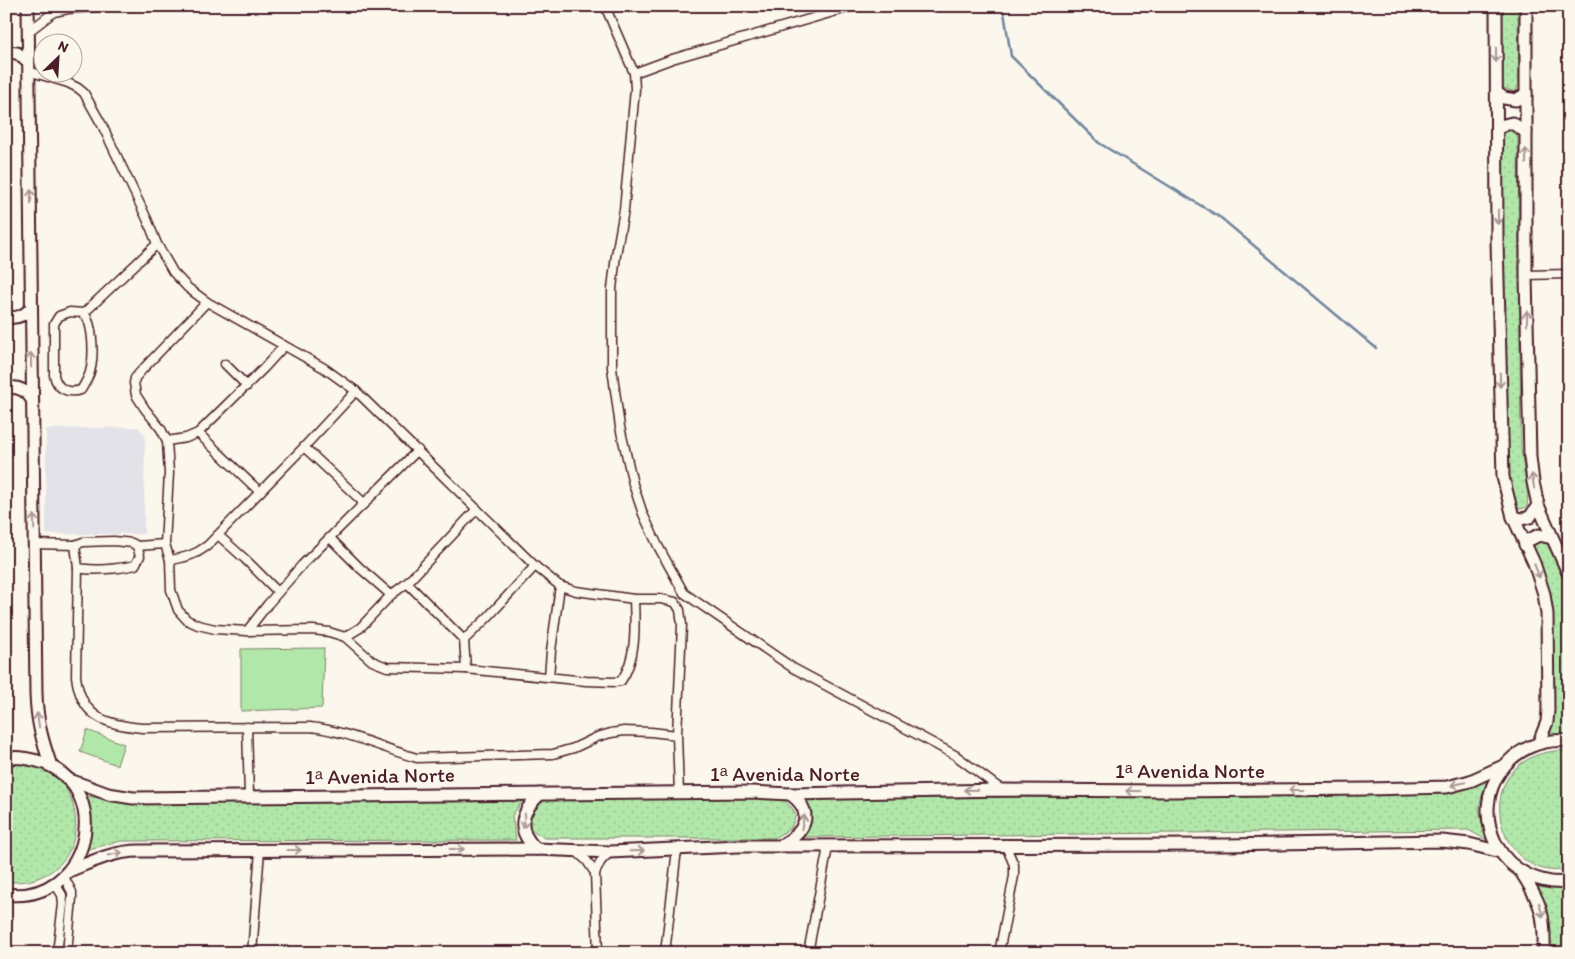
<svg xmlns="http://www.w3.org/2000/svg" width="1575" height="959" font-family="Itim,sans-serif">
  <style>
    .built { fill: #e4e2e9 }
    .green { fill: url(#green-dots); stroke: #7e836a }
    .pitch { fill: #b2e7aa; stroke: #7e836a }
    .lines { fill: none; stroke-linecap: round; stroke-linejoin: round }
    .stream { stroke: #70859e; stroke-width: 2.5 }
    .street-casing { stroke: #4a1f2b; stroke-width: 11 }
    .secondary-casing { stroke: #4a1f2b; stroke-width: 15 }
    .street { stroke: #fbf7ec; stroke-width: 8 }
    .secondary { stroke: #fbf7ec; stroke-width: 11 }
    .oneway { stroke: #ab9695 }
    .labels { text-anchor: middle; stroke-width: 4.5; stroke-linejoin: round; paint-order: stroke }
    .street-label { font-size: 21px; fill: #4a1f2b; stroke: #fbf7ec }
  </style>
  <defs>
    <pattern id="green-dots" width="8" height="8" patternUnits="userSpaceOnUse" patternTransform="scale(1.25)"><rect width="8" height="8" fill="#b2e7aa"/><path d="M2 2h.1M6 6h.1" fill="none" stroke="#9bc692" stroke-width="1.8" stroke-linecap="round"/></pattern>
  </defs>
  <rect width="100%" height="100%" fill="#fbf7ec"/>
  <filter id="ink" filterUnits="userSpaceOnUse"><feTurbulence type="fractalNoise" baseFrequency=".02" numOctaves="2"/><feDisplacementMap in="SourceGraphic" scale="10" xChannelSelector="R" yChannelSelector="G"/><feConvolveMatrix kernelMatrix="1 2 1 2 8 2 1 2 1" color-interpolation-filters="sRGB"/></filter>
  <g filter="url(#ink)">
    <path class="built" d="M138 427 145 435 144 534H46V429Z"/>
    <g class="green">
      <path d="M1499 6H1518L1519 85 1515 92 1500 87Z"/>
      <path d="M1505 127H1513L1518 137 1521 449 1528 496 1527 507 1521 509 1514 508 1503 469 1497 141Z"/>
      <path d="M1540 537 1547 543 1567 588 1569 635V737L1545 736 1551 606 1547 584 1532 546Z"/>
      <path d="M1562 750 1569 752V870H1567C1561 870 1554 871 1548 870 1498 861 1481 788 1525 761 1537 753 1548 752 1562 750Z"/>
      <path d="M6 762C15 763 25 762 33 764 42 766 50 772 56 777 86 805 82 861 40 877 29 882 19 882 6 882Z"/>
      <path d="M1489 780C1475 807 1479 813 1487 840L1468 830 797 837 808 814 806 799 1443 794Z"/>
      <path d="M86 796 125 802 522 801 512 816 516 840 121 841 85 850 89 836 92 816Z"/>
      <path d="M780 797 792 808 796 815 791 828 774 838H544L531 829C527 811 530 809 544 799Z"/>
      <path d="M1536 885 1569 891V953H1548L1547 911Z"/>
    </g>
    <g class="pitch">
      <path d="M324 648 322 708 241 711V649Z"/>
      <path d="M87 730 124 744 117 765 80 752Z"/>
    </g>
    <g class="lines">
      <path class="stream" d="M1003 6 1011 56 1099 143 1221 218 1376 348"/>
      <g class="street-casing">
        <g id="street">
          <path d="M605 6 634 73 635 89 624 210 616 255 612 289V368L620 427 633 484 643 514 658 546 684 593 707 609 793 668 955 755 1002 790"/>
          <path d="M28 32 54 12 68 9 111 6"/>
          <path d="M28 71 68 83 78 88 84 93 102 125 147 219 157 244 173 272 188 288 207 302 324 368 356 391 535 566 560 586 576 591 634 599H661L675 602 680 610 682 625 677 735 679 793"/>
          <path d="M634 73 672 59 854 6"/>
          <path d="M1526 275 1569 274"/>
          <path d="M207 302 142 370 135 378 134 383 136 395 145 409 161 429 167 441 169 473 165 544 170 560 171 590 178 610 187 620 198 625 215 629 247 631 313 630 329 632 345 637 372 661 387 667 466 669 586 681 615 682 621 681C637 658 635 626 634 599"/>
          <path d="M70 312 84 313C94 325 94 358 90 372 88 379 84 385 81 390 67 394 57 389 54 375V324L59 316Z"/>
          <path d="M84 313 157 244"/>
          <path d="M225 364 247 386"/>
          <path d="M198 433 260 492"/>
          <path d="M167 441 186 438 198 433 264 368 284 346"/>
          <path d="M304 447 365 504"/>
          <path d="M218 535 245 559 278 592"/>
          <path d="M331 539 360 568 391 595"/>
          <path d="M114 541 132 543 137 546 140 556 135 565C119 569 93 571 78 568L75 545 83 542Z"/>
          <path d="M34 544 75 545"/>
          <path d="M137 546 165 544"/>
          <path d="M170 560C184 558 195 555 207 546L304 447 356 391"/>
          <path d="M78 568 76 676C81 718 105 724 142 728L310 727C348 731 381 748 417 758L553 754 574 748 597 737 611 733 624 731 651 732 677 735"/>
          <path d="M407 583 464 640"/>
          <path d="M247 631 268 604 302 565 418 450"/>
          <path d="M345 637 360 628 391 595 407 583 477 509"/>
          <path d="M466 669 464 640 488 617 535 566"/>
          <path d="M549 677 551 651 560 586"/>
          <path d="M247 727 249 796"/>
          <path d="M576 851 587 861 595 873"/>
          <path d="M64 877 72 892V898L67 953"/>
          <path d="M55 884 62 895 63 904 57 953"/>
          <path d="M252 953 260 850"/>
          <path d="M598 953 595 873 601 861 610 852"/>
          <path d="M665 953 677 849"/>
          <path d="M808 953 828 847"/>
          <path d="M999 953 1014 876V865L1005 844"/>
        </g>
      </g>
      <g class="secondary-casing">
        <g id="secondary">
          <path d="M28 6 36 694C37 722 42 740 51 766"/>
          <path d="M1496 6 1497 241 1503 477 1513 517 1534 563 1544 594 1547 614 1548 710 1547 722 1539 742"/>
          <path d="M1526 6V275L1530 457 1533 482 1538 505 1569 575"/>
          <path d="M6 52 17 53 28 61"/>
          <path d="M1497 93 1504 98 1516 100 1526 94"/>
          <path d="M1497 129 1504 125 1512 123 1526 132"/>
          <path d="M6 317C17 319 24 316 31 308"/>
          <path d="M6 388C18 386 26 390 32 400"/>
          <path d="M1513 517 1522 519 1530 517 1538 505"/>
          <path d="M1525 545 1527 541 1539 535 1552 538"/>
          <path d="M1569 741C1511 735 1470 791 1496 844 1503 858 1514 868 1528 875 1541 881 1554 884 1569 882"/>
          <path d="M6 758C19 756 32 759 44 763 117 793 86 905 6 894"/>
          <path d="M67 779 108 794 133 798 752 792 790 794 1002 790 1172 791 1369 789 1447 787 1470 781 1503 766"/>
          <path d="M781 846C805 832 816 813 790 794"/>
          <path d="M536 849C515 829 521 812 540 794"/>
          <path d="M69 871C93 861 114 851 140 851L536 849 610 852 738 846 1226 845 1442 841 1469 844 1501 852"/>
          <path d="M1521 872C1542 904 1545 915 1544 953"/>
        </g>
      </g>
      <use href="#street" class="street"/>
      <use href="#secondary" class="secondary"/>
    </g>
    <defs><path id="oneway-shaft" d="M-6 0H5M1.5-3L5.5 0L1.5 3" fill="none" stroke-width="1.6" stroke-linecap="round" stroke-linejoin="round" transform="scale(1.25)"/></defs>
    <g class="oneway">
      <use href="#oneway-shaft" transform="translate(1496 55) rotate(90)"/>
      <use href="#oneway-shaft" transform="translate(1526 156) rotate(-91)"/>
      <use href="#oneway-shaft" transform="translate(31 197) rotate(-90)"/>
      <use href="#oneway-shaft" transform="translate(1498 217) rotate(91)"/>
      <use href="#oneway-shaft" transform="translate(1527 318) rotate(-91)"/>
      <use href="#oneway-shaft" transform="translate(31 360) rotate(-91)"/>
      <use href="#oneway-shaft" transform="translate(1500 380) rotate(89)"/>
      <use href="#oneway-shaft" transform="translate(1533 481) rotate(-99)"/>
      <use href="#oneway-shaft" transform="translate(34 522) rotate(-91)"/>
      <use href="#oneway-shaft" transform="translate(1537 571) rotate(69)"/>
      <use href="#oneway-shaft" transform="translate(38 720) rotate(-98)"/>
      <use href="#oneway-shaft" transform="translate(1458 784) rotate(166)"/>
      <use href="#oneway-shaft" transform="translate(971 790) rotate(179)"/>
      <use href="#oneway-shaft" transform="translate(1296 790) rotate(180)"/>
      <use href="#oneway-shaft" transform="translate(1133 791) rotate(-180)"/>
      <use href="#oneway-shaft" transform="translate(524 821) rotate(97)"/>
      <use href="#oneway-shaft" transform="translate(803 822) rotate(-77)"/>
      <use href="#oneway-shaft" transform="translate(457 849)"/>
      <use href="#oneway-shaft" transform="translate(294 850)"/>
      <use href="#oneway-shaft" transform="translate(637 851) rotate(-2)"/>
      <use href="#oneway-shaft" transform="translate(115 854) rotate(-12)"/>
      <use href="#oneway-shaft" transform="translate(1541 910) rotate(73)"/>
    </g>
  </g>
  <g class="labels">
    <g class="street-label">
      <text x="1190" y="778">1ᵃ Avenida Norte</text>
      <text x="785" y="781">1ᵃ Avenida Norte</text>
      <text transform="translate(380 776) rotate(-1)" y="7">1ᵃ Avenida Norte</text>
    </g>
  </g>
  <rect width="1575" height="959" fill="none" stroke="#fbf7ec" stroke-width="25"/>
  <rect x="12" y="12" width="1550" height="934" fill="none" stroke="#4a1f2b" stroke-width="2" filter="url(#ink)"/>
  <g transform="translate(58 58) rotate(25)"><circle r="24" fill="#fbf7ec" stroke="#b4a19f"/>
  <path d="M0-4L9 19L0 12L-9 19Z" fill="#4a1f2b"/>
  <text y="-8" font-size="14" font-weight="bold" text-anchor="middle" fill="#4a1f2b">N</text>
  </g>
</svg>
